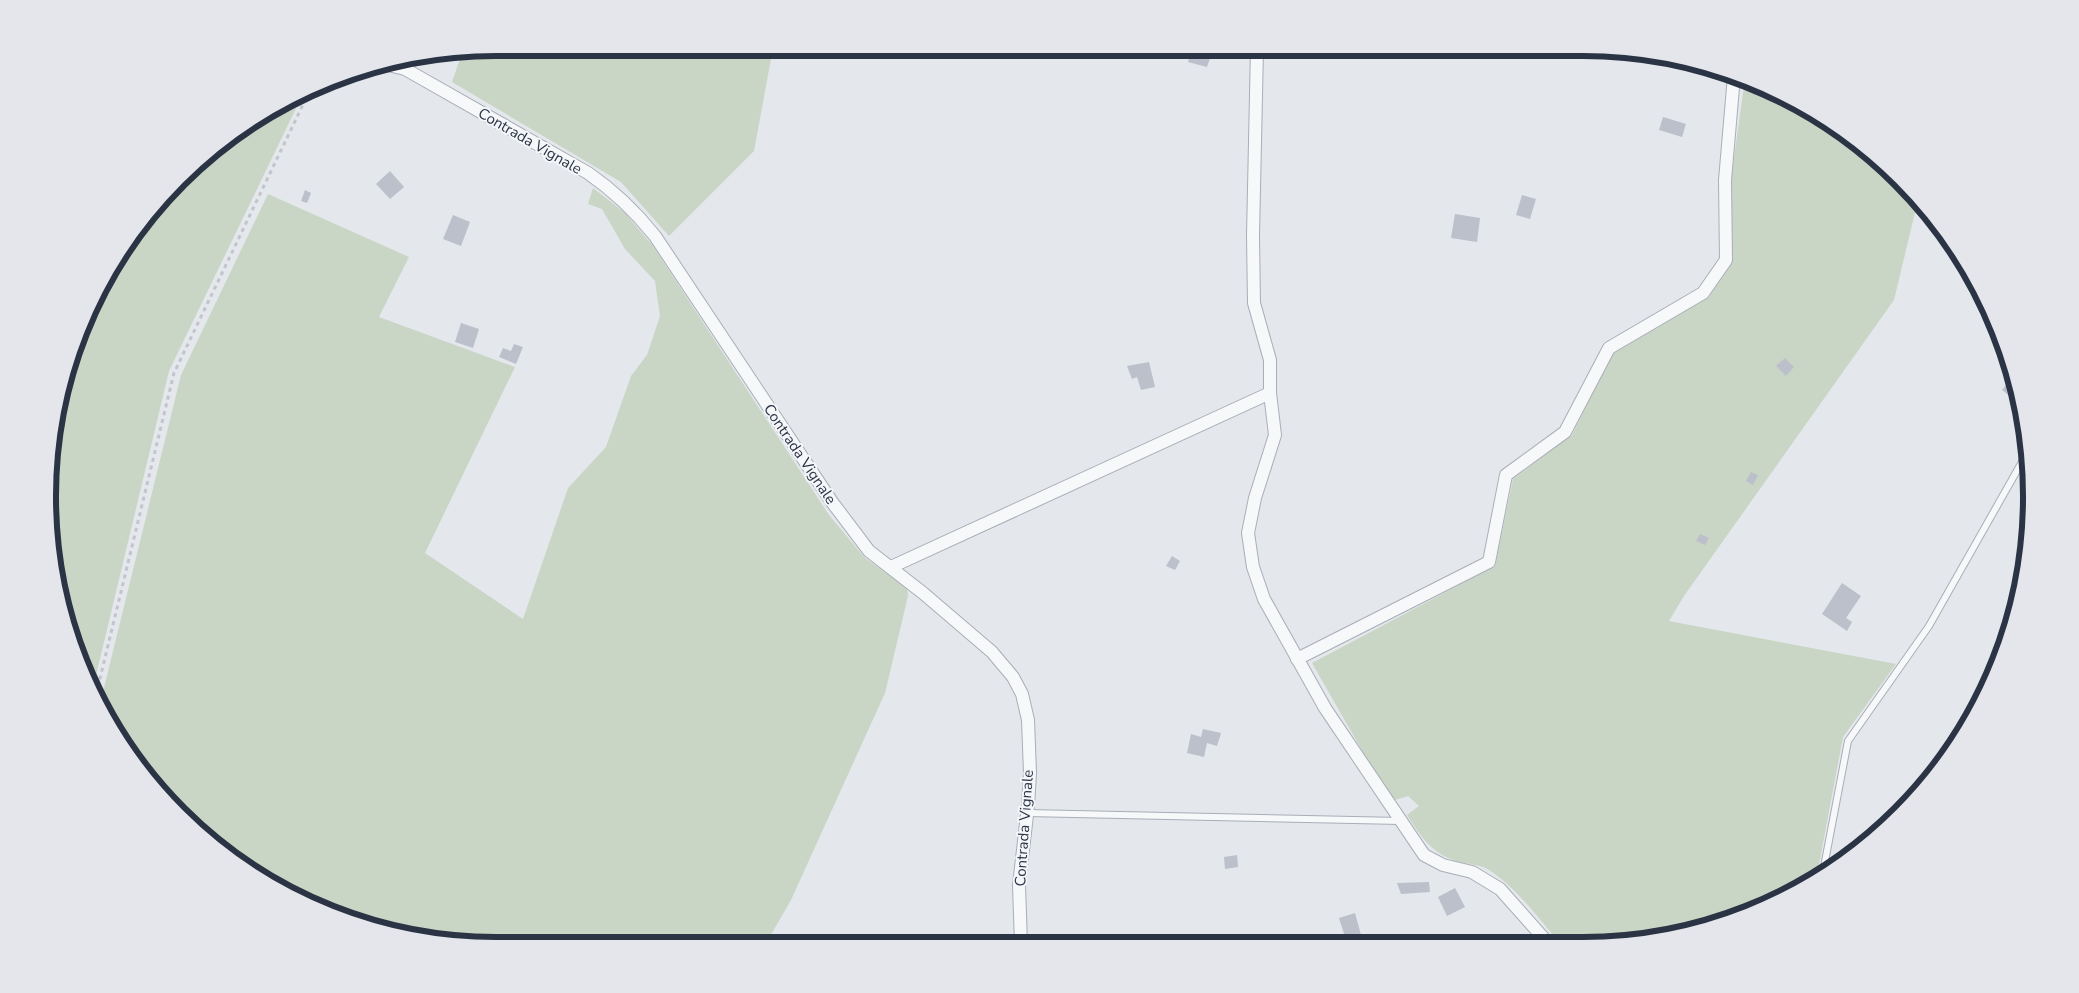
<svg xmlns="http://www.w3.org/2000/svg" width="2079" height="993" font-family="'Nunito Sans',sans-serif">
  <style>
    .green { fill: #c9d6c5 }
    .building { fill: #bbc0ca }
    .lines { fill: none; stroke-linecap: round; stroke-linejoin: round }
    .service-casing { stroke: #a9aeb7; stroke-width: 8 }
    .minor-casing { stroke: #a9aeb7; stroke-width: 14 }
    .path { stroke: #c2c5cb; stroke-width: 3; stroke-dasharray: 4 4; stroke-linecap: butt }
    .service { stroke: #f7f8fa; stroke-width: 6 }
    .minor { stroke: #f7f8fa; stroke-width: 12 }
    .labels { text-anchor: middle; stroke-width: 4; stroke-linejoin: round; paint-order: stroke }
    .street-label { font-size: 15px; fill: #2b3445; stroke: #f4f6f9 }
    .rim { fill: none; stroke: #2b3445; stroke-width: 6 }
  </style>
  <rect width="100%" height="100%" fill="#e4e7ec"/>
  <g class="green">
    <path d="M497 48H773L754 151 669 236 621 182 452 82 462 53Z"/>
    <path d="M1745 79 1754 82 1832 123 1900 179 1918 200 1894 300 1684 596 1669 621 1896 664 1843 737 1817 875 1755 911 1641 942H1559C1537 917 1517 888 1489 870 1482 865 1469 864 1460 862 1434 856 1420 836 1407 815L1419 806 1408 796 1395 800 1388 796 1312 663 1495 566 1513 479 1572 435 1615 348 1709 297 1730 260 1731 179Z"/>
    <path d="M303 94 169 371 93 688 71 641 51 555 56 409 108 272 201 159 272 108Z"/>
    <path d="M593 188 625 213 653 246 829 515 865 558 907 588 908 596 885 693 791 900 765 945H496L409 937 325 911 201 834 108 721 100 704 181 375 268 194 409 257 379 317 515 367 425 553 523 619 568 488 606 447 631 376 647 355 660 316 655 281 625 249 602 209 588 204Z"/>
  </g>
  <g class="building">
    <path d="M1192 48H1207L1205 57 1210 58 1207 67 1188 62Z"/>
    <path d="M1663 117 1686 124 1682 137 1659 130Z"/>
    <path d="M390 171 404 187 390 199 376 184Z"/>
    <path d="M305 190 311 193 307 203 301 201Z"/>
    <path d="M1522 195 1536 199 1530 219 1516 215Z"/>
    <path d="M1455 214 1480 218 1477 242 1451 238Z"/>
    <path d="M453 215 470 222 461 246 443 239Z"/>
    <path d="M461 323 479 329 473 348 455 342Z"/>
    <path d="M514 344 523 347 516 364 499 357 503 348 511 351Z"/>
    <path d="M1785 358 1794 367 1786 376 1776 366Z"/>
    <path d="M1149 362 1155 387 1141 390 1137 377 1132 379 1127 366Z"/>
    <path d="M2013 376 2018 391 2012 398 2002 390Z"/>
    <path d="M1751 472 1758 475 1753 485 1746 481Z"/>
    <path d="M1700 534 1709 538 1705 545 1696 541Z"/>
    <path d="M1172 556 1180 561 1175 570 1166 566Z"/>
    <path d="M1842 583 1861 596 1846 618 1852 622 1847 631 1822 614Z"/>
    <path d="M1203 729 1221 733 1217 746 1207 743 1204 757 1187 753 1191 734 1201 737Z"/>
    <path d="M1237 855 1238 867 1225 869 1224 857Z"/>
    <path d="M1429 882 1430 892 1401 894 1397 883Z"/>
    <path d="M1455 888 1465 907 1447 916 1438 897Z"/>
    <path d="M1355 913 1361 935 1346 940 1339 918Z"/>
  </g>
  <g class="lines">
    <g class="service-casing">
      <g id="service">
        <path d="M1027 813 1401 821"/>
        <path d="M1823 872 1848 741 1929 626 2027 453"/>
      </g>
    </g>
    <g class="minor-casing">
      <g id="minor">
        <path d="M1257 48 1253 236 1254 303 1270 360V393L1275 435 1255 498 1248 533 1253 567 1264 599 1325 708 1424 855 1443 865 1472 872 1500 889 1547 942"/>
        <path d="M388 65 405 69 588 173C614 191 635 211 655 236L832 502 869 551 923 593 992 652 1013 677 1022 694 1028 720 1030 773 1028 806 1019 885 1021 944"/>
        <path d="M891 567 1270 393"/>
        <path d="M1297 659 1489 562 1506 475 1565 432 1609 348 1703 293 1726 260 1725 180 1734 76"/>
      </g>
    </g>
    <path class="path" d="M96 695 174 373 310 90"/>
    <use href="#service" class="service"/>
    <use href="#minor" class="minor"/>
  </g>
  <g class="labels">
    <g class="street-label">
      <text transform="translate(530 141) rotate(30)" y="5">Contrada Vignale</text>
      <text transform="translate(800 454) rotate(56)" y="5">Contrada Vignale</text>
      <text transform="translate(1024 828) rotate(-86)" y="5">Contrada Vignale</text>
    </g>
  </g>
  <path d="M0 0H2079V993H0ZM496 56H1583A440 440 0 0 1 2023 496V497A440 440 0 0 1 1583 937H496A440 440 0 0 1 56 497V496A440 440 0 0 1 496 56Z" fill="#e4e6eb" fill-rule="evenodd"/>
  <path class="rim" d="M496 56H1583A440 440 0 0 1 2023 496V497A440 440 0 0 1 1583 937H496A440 440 0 0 1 56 497V496A440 440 0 0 1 496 56Z"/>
</svg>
